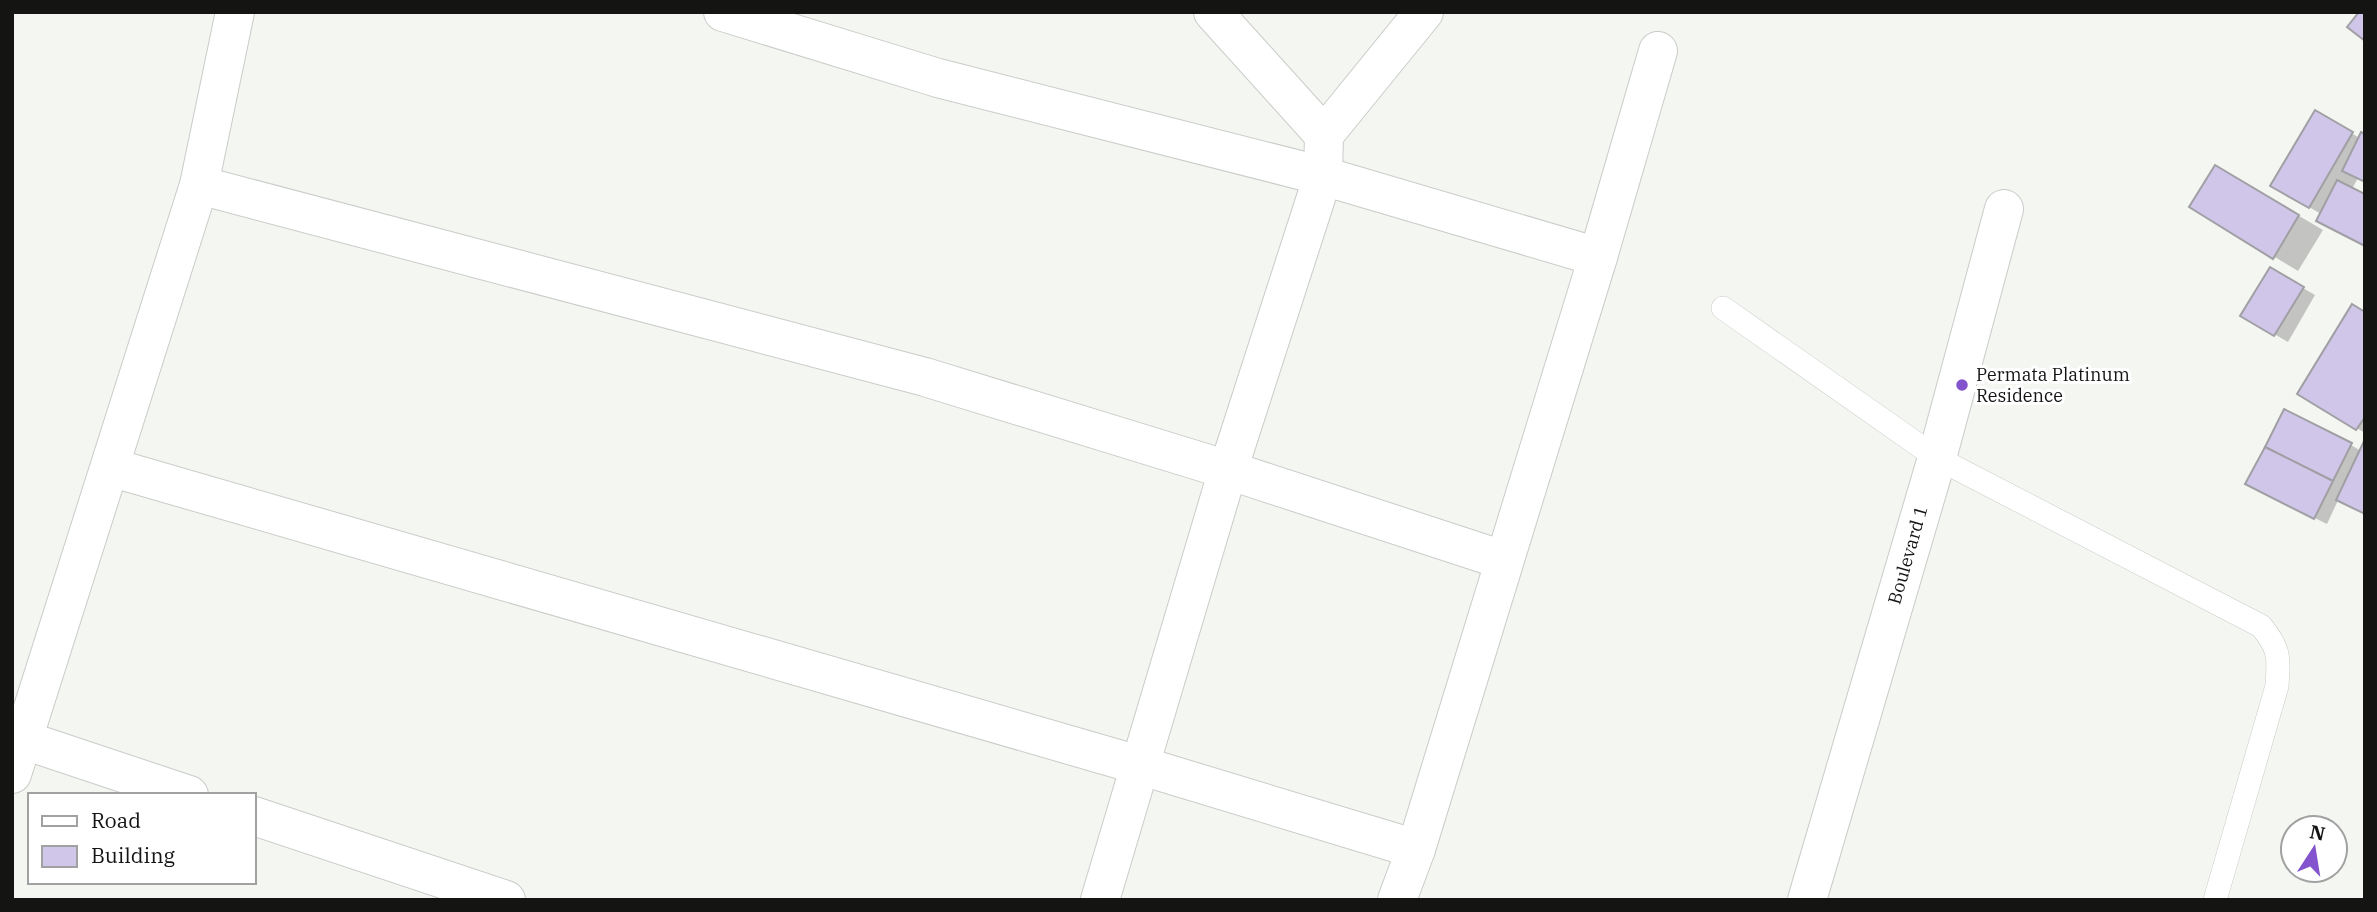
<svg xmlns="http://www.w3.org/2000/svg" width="2377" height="912" font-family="'IBM Plex Serif',serif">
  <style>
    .shadow { fill: #0003 }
    .building { fill: #d0c6e9; stroke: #a09fa3; stroke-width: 2 }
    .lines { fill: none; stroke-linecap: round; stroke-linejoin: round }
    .service-casing { stroke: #c9ccc8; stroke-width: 24 }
    .minor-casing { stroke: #c9ccc8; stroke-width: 40 }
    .service { stroke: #fff; stroke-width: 23 }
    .minor { stroke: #fff; stroke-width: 38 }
    .poi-dot { fill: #8354cd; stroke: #fff; stroke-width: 2.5 }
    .labels { text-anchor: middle; stroke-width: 6; stroke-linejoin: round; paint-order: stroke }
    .poi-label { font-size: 18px; fill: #141413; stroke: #fff; text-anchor: start }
    .street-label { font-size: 18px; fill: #141413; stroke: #fff }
  </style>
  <rect width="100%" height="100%" fill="#f4f6f2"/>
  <g class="shadow">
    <path d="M2315 113 2360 138 2358 178 2352 189 2321 214 2273 186Z"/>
    <path d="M2216 167 2323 230 2298 271 2192 207Z"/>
    <path d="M2270 269 2315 295 2288 342 2243 316Z"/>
    <path d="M2365 313V433L2299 394Z"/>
    <path d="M2351 445 2361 451 2327 524 2260 491Z"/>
  </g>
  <g class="building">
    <path d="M2359 12H2365V41L2347 27Z"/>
    <path d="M2315 110 2353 132 2309 208 2270 186Z"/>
    <path d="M2361 132 2365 134V182L2342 171Z"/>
    <path d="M2215 165 2299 215 2273 259 2189 207Z"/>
    <path d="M2337 180 2365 194V246L2316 221Z"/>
    <path d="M2270 267 2304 287 2274 336 2240 316Z"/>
    <path d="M2352 304 2365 312V417L2356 430 2297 394Z"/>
    <path d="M2284 409 2352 443 2333 481 2265 447Z"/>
    <path d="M2365 439V514L2336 500Z"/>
    <path d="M2265 447 2333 481 2314 519 2245 484Z"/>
  </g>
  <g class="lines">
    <g class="service-casing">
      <path id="service" d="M1723 308 1937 458 2261 626C2280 649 2279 657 2277 686L2215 900"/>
    </g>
    <g class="minor-casing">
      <g id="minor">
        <path d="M723 12 938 78 1323 176 1598 257"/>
        <path d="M1213 12 1324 135"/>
        <path d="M199 185 925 377 1228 470 1503 560"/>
        <path d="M110 467 1142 766 1416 849"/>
        <path d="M12 736 189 795"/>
        <path d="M12 774 199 185 235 12"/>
        <path d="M254 816 506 900"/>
        <path d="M1100 900 1228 470 1323 176 1324 135 1424 12"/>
        <path d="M1397 900 1416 849 1598 257 1658 51"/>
        <path d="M1807 900 1937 458 2004 209"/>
      </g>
    </g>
    <use href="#service" class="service"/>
    <use href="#minor" class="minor"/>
  </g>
  <circle class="poi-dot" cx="1962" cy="385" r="7"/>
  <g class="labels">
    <g class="poi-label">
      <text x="1976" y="381">Permata Platinum<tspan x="1976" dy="21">Residence</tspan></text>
    </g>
    <g class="street-label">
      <text transform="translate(1908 555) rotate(-74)" y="6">Boulevard 1</text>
    </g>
  </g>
  <rect width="2377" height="912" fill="none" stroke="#141413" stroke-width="28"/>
  <rect x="28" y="793" width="228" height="91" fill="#ffffff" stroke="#a1a1a1" stroke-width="2"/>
  <rect x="42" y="816" width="35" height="10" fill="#ffffff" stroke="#a1a1a1" stroke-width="2"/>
  <text x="91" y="828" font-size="21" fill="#141413">Road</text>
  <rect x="42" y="846" width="35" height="21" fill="#d0c6e9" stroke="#a1a1a1" stroke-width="2"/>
  <text x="91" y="863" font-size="21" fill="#141413">Building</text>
  <g transform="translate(2314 849) rotate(12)"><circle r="33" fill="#ffffff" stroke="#a1a1a1" stroke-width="2"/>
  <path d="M0-5L12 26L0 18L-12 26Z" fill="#8354cd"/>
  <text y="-10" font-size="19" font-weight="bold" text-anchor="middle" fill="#141413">N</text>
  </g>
</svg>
